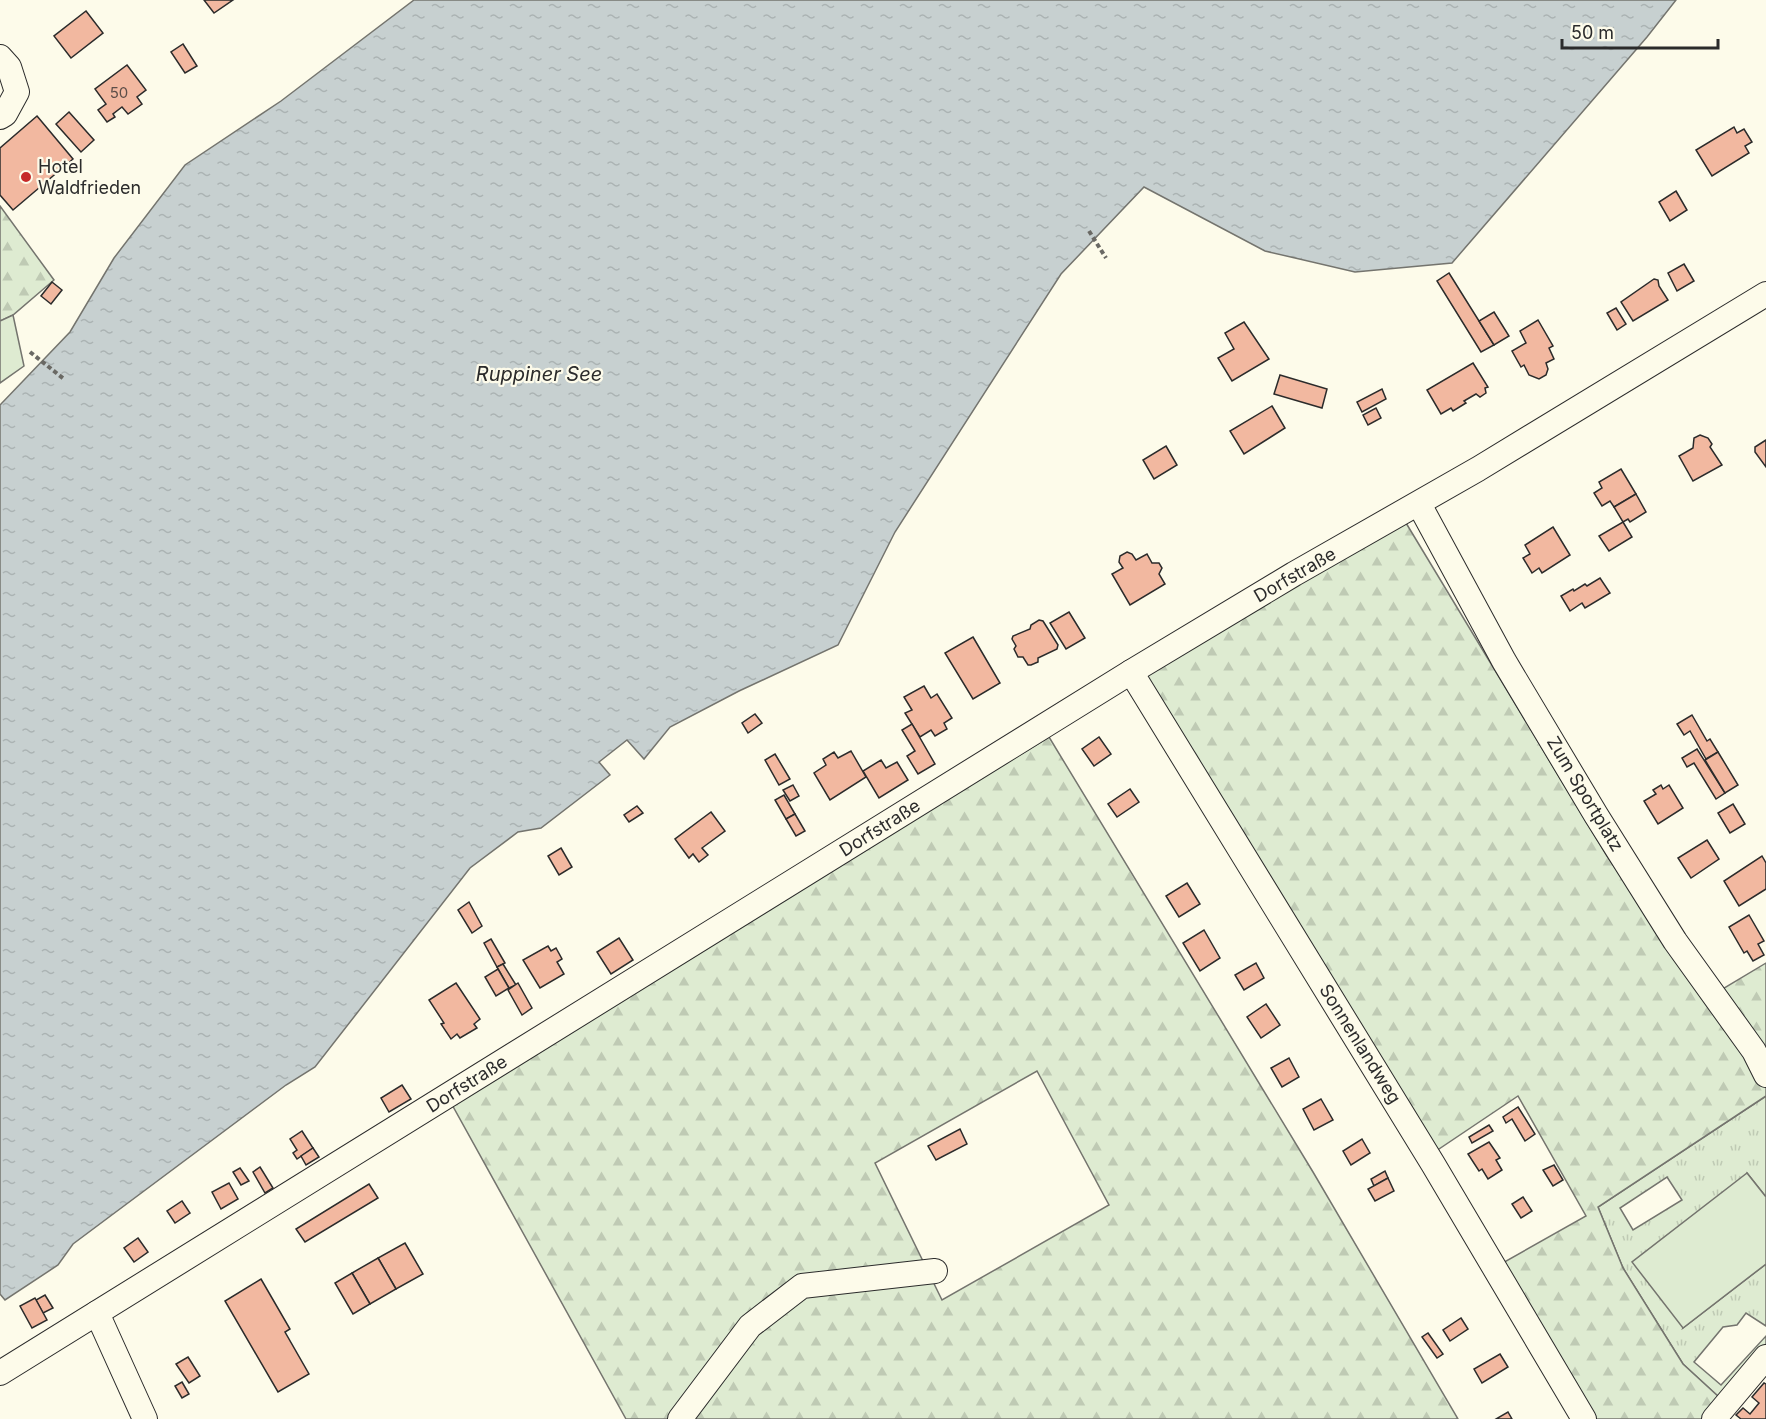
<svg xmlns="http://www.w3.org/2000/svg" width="1766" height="1419" font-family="Inter,sans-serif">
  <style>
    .grass { fill: url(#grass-tufts); stroke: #74746e; stroke-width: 1.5; fill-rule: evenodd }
    .forest { fill: url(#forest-firs); stroke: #74746e; stroke-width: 1.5; fill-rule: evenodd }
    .park { fill: #deebd1; stroke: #74746e; stroke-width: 1.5 }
    .water { fill: url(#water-ripples); stroke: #74746e; stroke-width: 1.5 }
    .building { fill: #f2b8a0; stroke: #2b2b2b; stroke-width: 1.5 }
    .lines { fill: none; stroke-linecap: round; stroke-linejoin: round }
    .minor-casing { stroke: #2b2b2b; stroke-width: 26 }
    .path { stroke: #6a6964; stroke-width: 4; stroke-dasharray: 4.5 3; stroke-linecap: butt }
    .minor { stroke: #fdfbea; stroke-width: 24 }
    .poi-dot { fill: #c62828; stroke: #fdfbea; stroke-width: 2 }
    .labels { text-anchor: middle; stroke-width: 4.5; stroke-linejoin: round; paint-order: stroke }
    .number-label { font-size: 15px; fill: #5d4e48 }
    .poi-label { font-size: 18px; fill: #2b2b2b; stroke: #fdfbea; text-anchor: start }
    .street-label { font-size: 18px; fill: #2b2b2b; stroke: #fdfbea }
    .water-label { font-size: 20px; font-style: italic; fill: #2b2b2b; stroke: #fdfbea }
  </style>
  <defs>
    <pattern id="grass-tufts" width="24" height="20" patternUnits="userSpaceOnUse" patternTransform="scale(1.5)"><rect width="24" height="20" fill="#deebd1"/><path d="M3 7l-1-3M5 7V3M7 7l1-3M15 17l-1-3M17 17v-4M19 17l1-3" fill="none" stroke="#bfcab4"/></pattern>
    <pattern id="forest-firs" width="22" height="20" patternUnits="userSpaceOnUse" patternTransform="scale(1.5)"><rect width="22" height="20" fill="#deebd1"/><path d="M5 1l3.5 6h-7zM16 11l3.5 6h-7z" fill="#bfcab4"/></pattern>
    <pattern id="water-ripples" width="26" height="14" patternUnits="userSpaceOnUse" patternTransform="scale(1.5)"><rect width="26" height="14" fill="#c7d0d0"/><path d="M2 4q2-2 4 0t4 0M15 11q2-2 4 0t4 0" fill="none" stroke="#abb3b3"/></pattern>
  </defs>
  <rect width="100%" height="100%" fill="#fdfbea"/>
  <path class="grass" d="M1766 1096V1197L1747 1173 1683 1328 1766 1264V1326L1746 1313 1737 1325 1723 1327 1694 1362 1721 1385 1766 1336V1344L1720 1398 1683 1364 1623 1268 1598 1207ZM1667 1177 1682 1200 1633 1230 1620 1208Z"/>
  <g class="forest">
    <path d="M0 206 54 280 13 315 0 321Z"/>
    <path d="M1403 518 1607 856 1706 999 1766 963V1096L1598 1207 1623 1268 1683 1364 1720 1398 1703 1419H1592L1499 1265 1586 1216 1518 1096 1433 1153 1134 673Z"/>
    <path d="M1049 737 1313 1172 1458 1419H626L450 1101ZM1037 1071 1109 1205 942 1300 875 1163Z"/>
  </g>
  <g class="park">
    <path d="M13 315 24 366 0 383V321Z"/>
    <path d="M1747 1173 1766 1197V1264L1683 1328 1632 1262Z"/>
  </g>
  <path class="water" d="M414 0H1676L1647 37 1452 263 1355 272 1265 251 1144 187 1061 274 895 532 838 645 739 691 670 727 644 759 627 740 599 762 610 775 541 828 518 832 470 868 315 1067 286 1085 73 1244 58 1265 5 1300 0 1294V405L70 332 114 258 185 165 281 101Z"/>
  <g class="building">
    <path d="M204 0H233L214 13Z"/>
    <path d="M86 11 103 33 71 58 54 36Z"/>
    <path d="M183 44 197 66 185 73 171 52Z"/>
    <path d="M127 65 146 90 137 97 142 104 128 114 122 107 113 114 115 117 107 122 98 110 106 104 95 89Z"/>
    <path d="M69 112 94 140 81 152 56 124Z"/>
    <path d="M37 116 73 159 13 210 0 195V148Z"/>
    <path d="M1734 127 1737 133 1744 129 1752 142 1745 146 1749 153 1712 176 1696 150Z"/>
    <path d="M1676 191 1687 210 1670 221 1659 202Z"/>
    <path d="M1684 264 1694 281 1677 291 1668 273Z"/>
    <path d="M1449 273 1494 345 1481 352 1437 281Z"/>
    <path d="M1654 279 1658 280 1659 286 1668 300 1633 321 1621 302Z"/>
    <path d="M52 282 62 290 51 304 41 296Z"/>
    <path d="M1616 308 1626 324 1617 330 1607 313Z"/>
    <path d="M1494 312 1509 336 1494 345 1479 321Z"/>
    <path d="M1538 320 1553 346 1549 348 1554 359 1546 363 1548 369 1546 375 1539 379 1529 375 1524 365 1521 367 1512 351 1526 343 1520 331Z"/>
    <path d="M1244 322 1269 359 1232 381 1218 358 1234 349 1225 333Z"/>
    <path d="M1473 363 1488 387 1485 388 1486 393 1480 397 1476 394 1464 401 1466 403 1453 411 1451 408 1441 414 1427 390Z"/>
    <path d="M1280 375 1327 389 1322 408 1274 394Z"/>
    <path d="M1382 389 1386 399 1362 412 1357 402Z"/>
    <path d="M1272 406 1285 428 1244 454 1230 431Z"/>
    <path d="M1376 408 1381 418 1368 425 1363 415Z"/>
    <path d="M1700 435 1708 438 1712 444 1710 447 1722 465 1693 481 1679 456 1693 448 1694 438Z"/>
    <path d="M1766 440V467L1755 452V447Z"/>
    <path d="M1166 446 1177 465 1154 479 1143 460Z"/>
    <path d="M1621 469 1636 494 1614 507 1610 501 1602 506 1594 493 1602 488 1599 482Z"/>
    <path d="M1636 494 1646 512 1630 522 1628 519 1623 522 1614 507Z"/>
    <path d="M1623 522 1632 537 1609 551 1599 536Z"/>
    <path d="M1553 527 1570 555 1542 573 1539 568 1532 573 1523 558 1530 554 1525 545Z"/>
    <path d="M1127 552 1132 554 1136 560 1147 554 1152 563H1159L1162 568 1159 574 1165 584 1130 605 1112 574 1123 568 1119 562 1120 556Z"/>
    <path d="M1600 578 1610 593 1585 608 1582 603 1570 611 1561 596 1573 589 1574 591 1585 584 1587 586Z"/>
    <path d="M1069 612 1085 638 1066 649 1050 623Z"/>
    <path d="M1039 620 1043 621 1058 645 1057 649 1038 658V662L1031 665H1028L1023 657H1018L1014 649 1016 646 1012 639 1013 636 1030 629 1031 625Z"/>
    <path d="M973 637 1000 683 973 699 945 653Z"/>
    <path d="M924 686 931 698 937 694 952 718 944 723 947 729 935 736 931 730 920 737 905 713 912 710 904 697Z"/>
    <path d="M755 714 762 723 748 733 742 723Z"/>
    <path d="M1692 715 1707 741 1710 739 1718 752 1706 759 1690 731 1684 735 1677 724Z"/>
    <path d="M912 724 935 764 918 774 907 756 915 751 902 730Z"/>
    <path d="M1099 737 1111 754 1094 766 1082 749Z"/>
    <path d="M1697 749 1725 793 1716 799 1694 763 1687 767 1682 758Z"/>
    <path d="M851 751 866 777 830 800 814 773 826 765 823 759 834 752 838 758Z"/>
    <path d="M1718 752 1738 785 1725 793 1705 760Z"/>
    <path d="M775 754 790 779 779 785 765 760Z"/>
    <path d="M881 760 886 768 897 762 908 780 879 798 863 771Z"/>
    <path d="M793 785 799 796 790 801 783 790Z"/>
    <path d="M1661 785 1663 789 1669 785 1683 808 1658 824 1644 801 1656 794 1653 790Z"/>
    <path d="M1130 789 1139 802 1117 817 1108 804Z"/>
    <path d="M784 795 795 814 786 819 775 800Z"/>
    <path d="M1733 804 1745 824 1730 833 1718 813Z"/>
    <path d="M637 806 643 813 629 822 624 815Z"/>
    <path d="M711 812 725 831 702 848 708 855 699 862 693 854 689 858 675 839Z"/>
    <path d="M795 814 805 831 796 836 786 819Z"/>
    <path d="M1707 840 1719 859 1691 878 1678 858Z"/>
    <path d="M561 848 572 867 559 875 548 856Z"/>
    <path d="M1762 856 1766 863V889L1739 906 1724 881Z"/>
    <path d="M1187 883 1200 904 1179 917 1166 896Z"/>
    <path d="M469 902 482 926 472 933 458 910Z"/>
    <path d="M1749 915 1764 941 1758 944 1764 955 1753 961 1747 951 1744 953 1729 927Z"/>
    <path d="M1204 930 1220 958 1200 971 1183 943Z"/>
    <path d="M619 938 633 960 611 974 597 952Z"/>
    <path d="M491 939 505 963 497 967 484 943Z"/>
    <path d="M548 946 551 951 556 948 562 959 557 962 564 974 540 988 523 960Z"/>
    <path d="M1256 963 1264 978 1244 990 1235 975Z"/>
    <path d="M503 964 516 985 509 988 497 967Z"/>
    <path d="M498 969 509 988 496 996 485 977Z"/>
    <path d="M456 983 480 1019 474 1024 477 1028 460 1038 457 1034 451 1039 441 1024 444 1023 429 1000Z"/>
    <path d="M518 983 532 1008 522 1015 508 990Z"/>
    <path d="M1266 1004 1280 1025 1261 1038 1247 1017Z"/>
    <path d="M1289 1058 1299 1077 1282 1087 1271 1068Z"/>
    <path d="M402 1085 411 1099 389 1112 381 1098Z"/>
    <path d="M1321 1099 1333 1120 1314 1130 1303 1109Z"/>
    <path d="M1518 1107 1535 1134 1525 1141 1512 1119 1506 1123 1503 1117Z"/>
    <path d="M1489 1125 1493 1131 1472 1143 1469 1137Z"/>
    <path d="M960 1129 967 1144 936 1160 928 1146Z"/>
    <path d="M302 1131 313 1148 297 1159 293 1153 297 1150 290 1139Z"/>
    <path d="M1362 1139 1370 1153 1351 1165 1343 1151Z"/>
    <path d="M1489 1142 1500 1158 1496 1160 1502 1170 1488 1179 1482 1169 1479 1171 1468 1154Z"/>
    <path d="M313 1148 319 1157 306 1165 301 1156Z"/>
    <path d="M1554 1165 1563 1180 1553 1186 1543 1170Z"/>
    <path d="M260 1167 273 1188 265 1193 253 1172Z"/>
    <path d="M240 1168 249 1181 241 1185 233 1172Z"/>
    <path d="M1385 1171 1388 1178 1374 1186 1371 1179Z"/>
    <path d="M1388 1178 1394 1191 1375 1201 1368 1189Z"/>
    <path d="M229 1183 238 1199 221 1209 212 1192Z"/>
    <path d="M369 1184 378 1198 305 1242 296 1229Z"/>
    <path d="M1523 1197 1532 1211 1521 1218 1512 1204Z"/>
    <path d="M182 1201 190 1213 175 1223 167 1211Z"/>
    <path d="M138 1238 148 1252 134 1262 124 1248Z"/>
    <path d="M405 1243 423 1274 396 1289 378 1258Z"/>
    <path d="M378 1258 396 1289 370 1304 352 1273Z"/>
    <path d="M352 1273 370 1304 353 1314 335 1283Z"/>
    <path d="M261 1279 290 1329 285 1332 309 1374 278 1392 225 1301Z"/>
    <path d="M45 1295 53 1308 43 1313 36 1300Z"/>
    <path d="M35 1298 47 1320 32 1328 20 1306Z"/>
    <path d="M1461 1318 1468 1329 1450 1341 1443 1330Z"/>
    <path d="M1428 1333 1443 1354 1437 1358 1422 1337Z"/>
    <path d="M1500 1354 1508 1367 1482 1383 1474 1369Z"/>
    <path d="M188 1357 200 1376 189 1383 176 1364Z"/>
    <path d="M182 1382 189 1394 182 1398 175 1386Z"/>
    <path d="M1764 1383 1766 1384V1419H1741L1736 1415 1743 1408 1750 1414 1759 1403 1752 1397Z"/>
    <path d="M1508 1412 1512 1419H1496Z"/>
  </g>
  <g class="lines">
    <g class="minor-casing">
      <g id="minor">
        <path d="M0 57 9 67 17 92 5 114 0 117"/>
        <path d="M1419 504 1504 661 1596 815 1675 941 1754 1051 1766 1075"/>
        <path d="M1131 672 1433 1164 1584 1419"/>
        <path d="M97 1313 145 1419"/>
        <path d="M0 1373 1131 672 1294 574 1478 469 1766 294"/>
        <path d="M680 1419 750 1326 802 1286 935 1271"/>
        <path d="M1714 1419 1766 1357"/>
      </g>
    </g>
    <g class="path">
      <path d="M1089 231 1106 258"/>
      <path d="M30 352 64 379"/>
    </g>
    <use href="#minor" class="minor"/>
  </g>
  <circle class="poi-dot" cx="26" cy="177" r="6"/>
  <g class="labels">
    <g class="number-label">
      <text x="119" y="98">50</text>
    </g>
    <g class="poi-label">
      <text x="38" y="173">Hotel<tspan x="38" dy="21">Waldfrieden</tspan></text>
    </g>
    <g class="street-label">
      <text transform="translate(1295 575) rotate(-30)" y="6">Dorfstraße</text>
      <text transform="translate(1585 794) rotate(59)" y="6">Zum Sportplatz</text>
      <text transform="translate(880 828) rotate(-32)" y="6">Dorfstraße</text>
      <text transform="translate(1360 1044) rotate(58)" y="6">Sonnenlandweg</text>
      <text transform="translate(467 1084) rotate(-32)" y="6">Dorfstraße</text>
    </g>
    <g class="water-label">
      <text x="539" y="381">Ruppiner See</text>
    </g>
  </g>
  <path d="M1562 39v9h156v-9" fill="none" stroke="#2b2b2b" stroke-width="3"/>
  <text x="1571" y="39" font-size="18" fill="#2b2b2b" stroke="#fdfbea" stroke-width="4.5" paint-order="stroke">50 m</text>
</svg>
